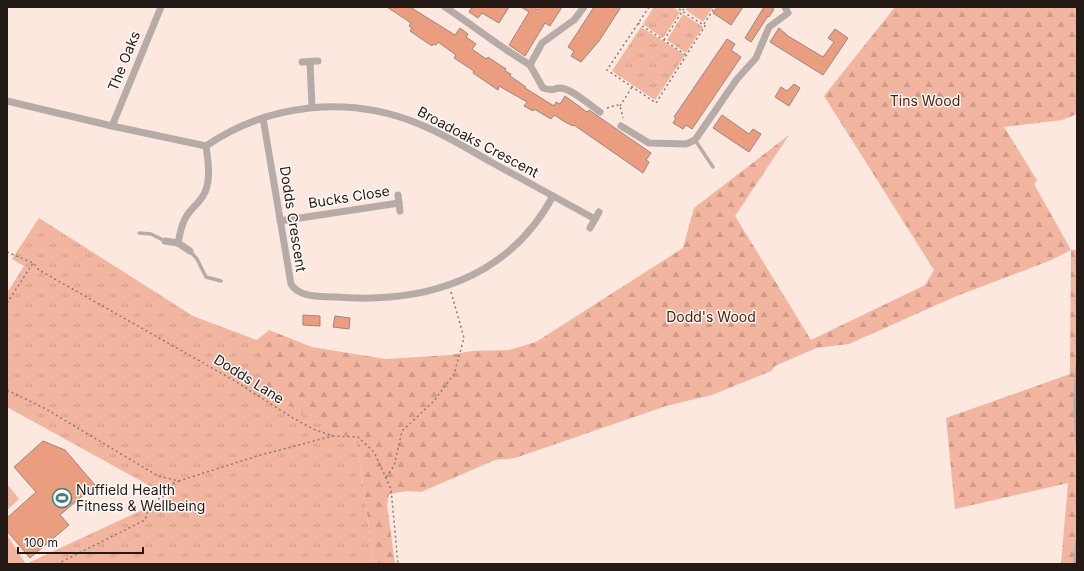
<svg xmlns="http://www.w3.org/2000/svg" width="1084" height="571" font-family="Inter,sans-serif">
  <style>
    .grass { fill: url(#grass-tufts) }
    .forest { fill: url(#forest-firs) }
    .pitch { fill: #f2b59f }
    .building { fill: #eb9d80; stroke: #9e867d }
    .lines { fill: none; stroke-linecap: round; stroke-linejoin: round }
    .path { stroke: #897b75; stroke-width: 1.5; stroke-dasharray: 2 3; stroke-linecap: butt }
    .lane { stroke: #b6aba7; stroke-width: 3.5 }
    .street { stroke: #b6aba7; stroke-width: 7 }
    .labels { text-anchor: middle; stroke-width: 3; stroke-linejoin: round; paint-order: stroke }
    .street-label { font-size: 14px; fill: #231a16; stroke: #fef9f7 }
    .park-label { font-size: 14px; fill: #50200b; stroke: #fef9f7 }
    .poi-label { font-size: 14px; fill: #231a16; stroke: #fef9f7; text-anchor: start }
  </style>
  <defs>
    <pattern id="grass-tufts" width="24" height="20" patternUnits="userSpaceOnUse"><rect width="24" height="20" fill="#f2b59f"/><path d="M3 7l-1-3M5 7V3M7 7l1-3M15 17l-1-3M17 17v-4M19 17l1-3" fill="none" stroke="#cf9b88"/></pattern>
    <pattern id="forest-firs" width="22" height="20" patternUnits="userSpaceOnUse"><rect width="22" height="20" fill="#f2b59f"/><path d="M5 1l3.5 6h-7zM16 11l3.5 6h-7z" fill="#cf9b88"/></pattern>
  </defs>
  <rect width="100%" height="100%" fill="#fde8e0"/>
  <g class="grass">
    <path d="M654 7H672L680 12 663 38 643 24Z"/>
    <path d="M687 7H713L703 22 686 10Z"/>
    <path d="M683 14 703 27 686 53 667 40Z"/>
    <path d="M641 27 685 55 655 100 612 71Z"/>
    <path d="M39 218 193 316 257 340 263 392 357 442 374 564H26L170 497 7 407V293L24 266 12 259Z"/>
  </g>
  <path class="forest" d="M895 7H1077V114L1062 120 1004 127 1037 180 1034 184 1071 250H1077V564H1061L1068 483 955 509 946 418 1070 374 1071 250 1049 261 954 297 849 344 816 348 775 366 771 371 712 395 666 406 515 458 495 460 421 492 407 491 389 494 387 505 395 564H374L357 442 262 392 257 340 269 330 312 347 385 359 450 355 472 351 509 350 536 342 683 248 694 208 789 135 735 216 811 340 925 285 934 270 824 96Z"/>
  <g class="pitch">
    <path d="M7 484 19 499 7 510Z"/>
    <path d="M7 535 26 564H7Z"/>
  </g>
  <g class="building">
    <path d="M387 7H410L455 35 460 28 468 34 466 37 476 44 472 49 486 59 488 57 506 69 505 71 511 74 510 76 526 87 525 88 554 106 556 102 560 104 565 96 587 112 589 110 651 153 646 160 649 162 643 173 574 125 573 126 565 122 554 115 551 119 534 109 533 111 524 106 527 102 499 86 498 90 479 77 473 73 474 71 454 58 456 55 438 42 436 45 433 44 432 46 410 31 412 28 409 26 411 23Z"/>
    <path d="M472 7H509L499 23 482 13 478 18 469 12Z"/>
    <path d="M521 7H534L538 10 540 7H562L550 26 545 23 525 56 509 45 529 12Z"/>
    <path d="M594 7H621L599 41 581 62 571 56 574 51 568 47Z"/>
    <path d="M717 7H743L731 25 713 13Z"/>
    <path d="M764 7H771L774 9 769 17 768 16 751 42 745 38Z"/>
    <path d="M779 28 788 36 823 57 834 42 828 38 835 29 848 38 823 75 770 42Z"/>
    <path d="M727 39 735 44 731 50 741 57 692 129 686 125 683 129 673 123 676 118 674 117Z"/>
    <path d="M794 84 800 88 789 106 775 97 781 87 787 91Z"/>
    <path d="M722 115 749 134 753 129 761 134 749 152 713 128Z"/>
    <path d="M303 315 320 316V326L303 325Z"/>
    <path d="M335 316 350 318 349 329 333 327Z"/>
    <path d="M43 441 65 450 95 485 60 515 69 525 30 558 7 531V518L36 492 14 467Z"/>
  </g>
  <g class="lines">
    <g class="path">
      <path d="M649 7 607 70 656 103 705 26 676 7"/>
      <path d="M638 23 686 55"/>
      <path d="M704 24 715 7"/>
      <path d="M664 40 685 7"/>
      <path d="M620 106 632 87"/>
      <path d="M607 108 617 105 620 106 623 118"/>
      <path d="M7 252 33 263 39 270 235 381 293 418 313 429 333 436 358 437 374 452 391 489 398 564"/>
      <path d="M7 303 33 263"/>
      <path d="M7 390 46 409 158 476 179 481 257 456 333 436"/>
      <path d="M386 477 394 466 402 431 434 401 454 374 464 338 451 292"/>
      <path d="M57 564 145 520 150 503 163 497 164 487 179 481"/>
    </g>
    <g class="lane">
      <path d="M695 140 713 167"/>
      <path d="M139 233 151 234 165 241"/>
      <path d="M190 251 197 259 206 277 221 281"/>
      <path d="M1077 367 1075 404 1077 441"/>
      <path d="M1075 564 1077 541"/>
    </g>
    <g class="street">
      <path d="M445 7C474 26 500 47 530 65L542 43 574 20 584 7"/>
      <path d="M302 62 318 61"/>
      <path d="M310 62 312 107"/>
      <path d="M530 65 543 88C555 92 552 88 561 88 572 89 591 106 600 112"/>
      <path d="M7 101 112 126 161 7"/>
      <path d="M263 118 291 284C299 298 321 296 335 297 425 304 508 279 553 196"/>
      <path d="M112 126 206 146"/>
      <path d="M621 126 649 143 686 144 695 140 737 79 756 58 769 27 788 13 785 7"/>
      <path d="M206 146C269 103 349 95 419 124 444 134 468 149 491 162 526 181 560 200 595 219"/>
      <path d="M398 195 400 211"/>
      <path d="M280 221 399 203"/>
      <path d="M590 228 599 212"/>
      <path d="M165 241 178 243 190 251"/>
      <path d="M178 243C180 234 181 225 186 217 191 208 201 202 205 192 211 179 208 160 206 146"/>
    </g>
  </g>
  <defs>
    <g id="stadium-ring" transform="scale(1)"><circle r="9.5" fill="#fef9f7" stroke="#3c8279" stroke-width="1.5"/><path d="M0-5a6.5 5 0 1 0 0 10a6.5 5 0 1 0 0-10ZM-3.5-1.8h7v3.6h-7Z" fill="#3c8279"/></g>
  </defs>
  <g fill-rule="evenodd">
    <use href="#stadium-ring" x="62" y="498"/>
  </g>
  <g class="labels">
    <g class="street-label">
      <text transform="translate(124 61) rotate(-68)" y="5">The Oaks</text>
      <text transform="translate(478 142) rotate(28)" y="5">Broadoaks Crescent</text>
      <text transform="translate(349 197) rotate(-9)" y="5">Bucks Close</text>
      <text transform="translate(293 219) rotate(81)" y="5">Dodds Crescent</text>
      <text transform="translate(249 379) rotate(32)" y="5">Dodds Lane</text>
    </g>
    <g class="park-label">
      <text x="925" y="106">Tins Wood</text>
      <text x="711" y="322">Dodd's Wood</text>
    </g>
    <g class="poi-label">
      <text x="76" y="495">Nuffield Health<tspan x="76" dy="16">Fitness &amp; Wellbeing</tspan></text>
    </g>
  </g>
  <rect width="1084" height="571" fill="none" stroke="#231a16" stroke-width="16"/>
  <path d="M18 547v6h125v-6" fill="none" stroke="#231a16" stroke-width="2"/>
  <text x="24" y="547" font-size="12" fill="#231a16" stroke="#fef9f7" stroke-width="3" paint-order="stroke">100 m</text>
</svg>
